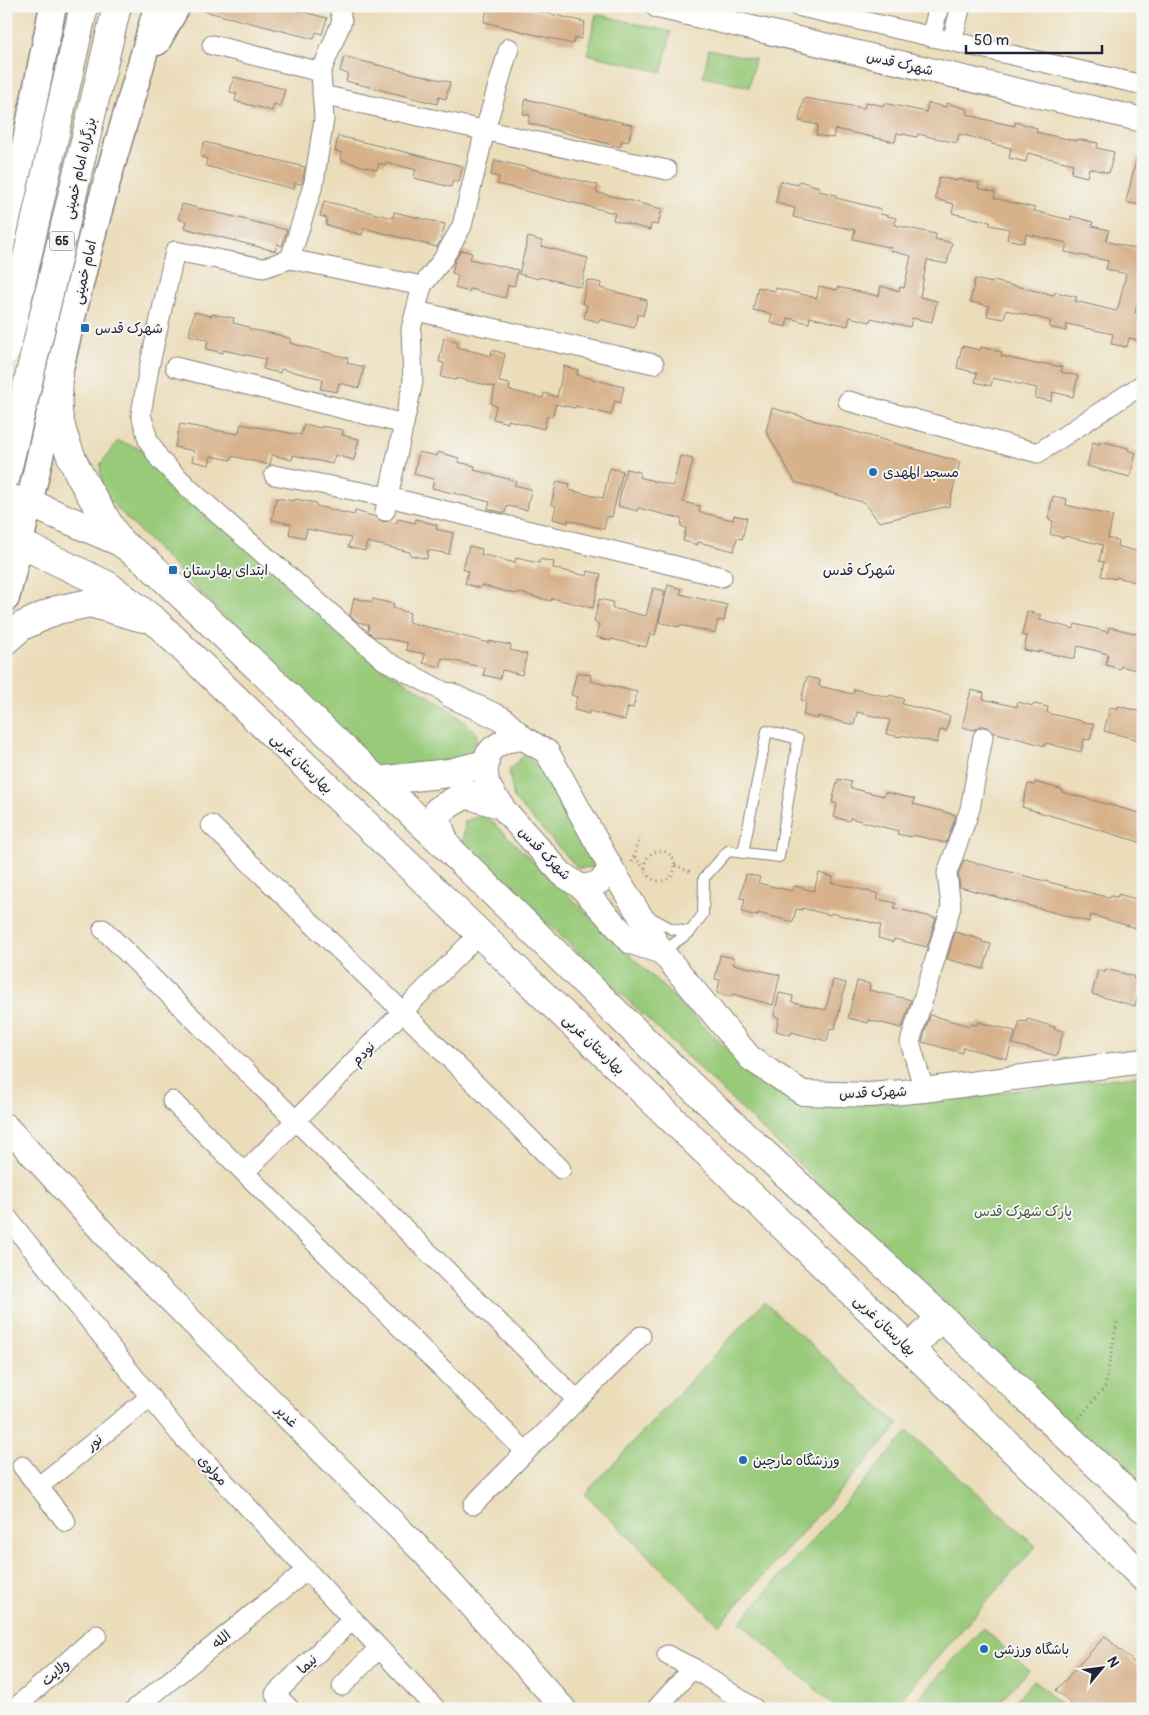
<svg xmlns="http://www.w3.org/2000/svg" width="1149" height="1715" font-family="Pangolin,'Playpen Sans Arabic',sans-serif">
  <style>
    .green { fill: #99ca7a; stroke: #5e765a }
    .building { fill: #d7b18a }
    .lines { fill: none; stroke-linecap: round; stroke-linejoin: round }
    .service-casing { stroke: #86807a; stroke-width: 12 }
    .minor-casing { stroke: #86807a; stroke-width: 21 }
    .tertiary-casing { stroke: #86807a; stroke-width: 26 }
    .secondary-casing { stroke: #86807a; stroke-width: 29 }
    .primary-casing { stroke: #86807a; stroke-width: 30 }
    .path { stroke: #86807a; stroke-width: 3; stroke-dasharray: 1 4; stroke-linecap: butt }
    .service { stroke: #fff; stroke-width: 10 }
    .minor { stroke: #fff; stroke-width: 19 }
    .tertiary { stroke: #fff; stroke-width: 24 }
    .secondary { stroke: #fff; stroke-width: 26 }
    .primary { stroke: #fff; stroke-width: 28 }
    .trunk-bridge-casing { stroke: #86807a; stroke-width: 30; stroke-linecap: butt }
    .trunk-bridge { stroke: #fff; stroke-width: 28 }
    .poi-dot { fill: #1f6fb2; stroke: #f6f6f2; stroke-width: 2 }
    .labels { text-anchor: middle; stroke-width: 4; stroke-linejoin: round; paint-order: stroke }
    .shield { fill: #f6f6f2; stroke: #626272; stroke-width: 1 }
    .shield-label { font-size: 12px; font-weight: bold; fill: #22223b }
    .street-label { font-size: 14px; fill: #22223b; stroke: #f6f6f2 }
    .poi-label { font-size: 14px; fill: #22223b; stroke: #f6f6f2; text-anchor: start }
    .park-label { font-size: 14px; fill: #46544e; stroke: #f6f6f2 }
    .neighbourhood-label { font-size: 15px; fill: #22223b; stroke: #f6f6f2 }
  </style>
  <rect width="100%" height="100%" fill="#f6f6f2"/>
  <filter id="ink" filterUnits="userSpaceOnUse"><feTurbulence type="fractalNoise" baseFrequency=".02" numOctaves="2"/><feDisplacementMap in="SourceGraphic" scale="10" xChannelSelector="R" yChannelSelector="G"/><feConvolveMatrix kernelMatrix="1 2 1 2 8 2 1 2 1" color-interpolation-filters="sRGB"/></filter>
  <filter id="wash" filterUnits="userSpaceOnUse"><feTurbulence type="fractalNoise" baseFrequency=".0096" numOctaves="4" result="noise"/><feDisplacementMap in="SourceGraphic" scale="20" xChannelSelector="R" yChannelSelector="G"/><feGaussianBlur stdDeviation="1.12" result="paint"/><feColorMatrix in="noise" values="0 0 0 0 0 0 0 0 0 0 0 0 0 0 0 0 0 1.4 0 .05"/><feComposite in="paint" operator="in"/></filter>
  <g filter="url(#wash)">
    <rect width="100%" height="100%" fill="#ebddba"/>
    <g class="green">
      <path d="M596 14 671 32 662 72 587 54Z"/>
      <path d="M709 49 755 59 749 87 703 77Z"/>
      <path d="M118 441 145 450 379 666 442 704 476 731 477 756 378 773 103 494 100 465Z"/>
      <path d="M524 755 540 768 599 867 578 868 514 799 509 770Z"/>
      <path d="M485 815 739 1060 794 1105 920 1102 1143 1075V1494L463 842 465 821Z"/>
      <path d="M764 1302 899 1425 719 1625 585 1494Z"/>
      <path d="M908 1432 1036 1546 892 1709H838L740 1622Z"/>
      <path d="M983 1628 1029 1671 993 1709H908Z"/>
      <path d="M1034 1680 1065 1709H1008Z"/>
    </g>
    <g id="blocks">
      <g class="building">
        <path d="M204 6H279L327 18 322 34 316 32 314 39 204 11Z"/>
        <path d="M488 6H516L585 22 581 39 575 37 573 44 484 22Z"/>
        <path d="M344 57 450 82 446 99 439 97 437 104 346 81 348 74 340 71Z"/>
        <path d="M234 77 285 89 280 106 274 104 272 111 235 101 237 94 230 92Z"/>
        <path d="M804 98 864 108 866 102 884 106V103L926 112 928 103 946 107V103L968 109 967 114 983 119 1015 126V122L1037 128 1036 132 1076 141 1077 139 1098 143 1097 148 1114 152 1109 173 1089 168 1087 177 1071 173 1073 164 1028 153 1026 162 1009 158 1011 148 992 144V142L959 134 957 143 918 134 917 137 897 133 895 142 835 129 833 138 816 135 818 125 799 121Z"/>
        <path d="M526 99 633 125 628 142 622 140 620 147 528 123 530 115 523 114Z"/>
        <path d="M338 136 463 166 459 182 453 180 451 187 414 178 416 170 386 162 385 165 379 163 377 170 341 160 342 153 335 151Z"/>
        <path d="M204 142 305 167 302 184 295 183 294 189 206 166 207 159 200 156Z"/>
        <path d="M1137 156 1143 157V206L1126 202Z"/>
        <path d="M495 160 598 185 596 192 662 209 658 225 651 224 650 230 613 220 615 213 497 184 499 177 491 175Z"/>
        <path d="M939 177 957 181 958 179 979 183 978 188 995 192 994 198 1035 208 1034 211 1071 220V216L1093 222 1092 226 1109 230 1106 241 1135 249V252L1143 254V275L1135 313H1138L1137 318 1143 319V341L1129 338 1127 347 1111 344 1113 334 1067 324 1066 331 1049 327 1051 321 1006 310 1004 319 987 316 989 306 970 302 975 279 992 283 993 281 1054 295 1055 292 1077 297 1075 301 1116 311 1118 308 1126 274 1106 269 1108 261 1065 252 1067 243 1026 234 1024 243 1007 239 1009 229 990 225V222L952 213 954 204 935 199Z"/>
        <path d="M780 181 798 185 799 181 820 187 819 191 836 195V198L881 209 880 214 896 218 895 225 936 234 935 239 952 243 947 264 927 260 920 297 937 301 932 322 912 318 910 327 871 318 870 322 850 317 848 326 810 317 809 323 788 318 786 327 770 323 772 314 753 310 758 287 775 291 776 288 817 298 819 286 837 290V287L879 296 881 286 899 291 900 287 904 288 911 256 891 251 892 248 853 239 855 230 793 217 795 208 776 203Z"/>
        <path d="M324 201 393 218 394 212 445 224 441 240 437 247 364 228 362 235 326 225 327 218 320 216Z"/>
        <path d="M182 204 287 230 282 246 277 244 275 251 184 228 186 221 178 219Z"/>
        <path d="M528 237 542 241 541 246 588 258 581 287 540 277 539 279 519 274Z"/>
        <path d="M461 250 472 253 470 259 518 270 514 286 508 285 505 298 470 289 469 292 455 288 458 275 452 273 455 260Z"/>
        <path d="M587 280 601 283 600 288 647 300 643 316 638 314 634 328 599 319V322L584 318 587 305 582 303Z"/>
        <path d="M194 312 211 316 212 314 234 318 233 323 249 327V329L279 335 291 339 290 343 348 358 347 363 364 367 359 388 339 383 337 392 320 389 323 379 281 369 280 373 263 369 266 359 223 350V353L206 349 208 340 189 335Z"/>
        <path d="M444 338 458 342 457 347 491 356 492 350 505 354 499 382 510 384 509 390 543 398 544 393 557 397 564 366 578 370 577 375 624 387 620 403 615 401 611 415 576 406 575 408 556 404 552 417 547 416 544 429 508 420V423L493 419 496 406 491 404 495 387 456 378V380L441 377 444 363 439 362Z"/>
        <path d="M962 346 980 350 981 347 1002 352 1001 356 1040 365 1041 363 1062 367 1061 372 1078 376 1073 397 1053 392 1051 401 1035 398 1037 388 993 378 991 386 975 382 977 373 957 368Z"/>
        <path d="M772 408 960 462 949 506 879 522 865 503 795 482 766 431Z"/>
        <path d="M180 424 238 434 241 424 301 435 304 424 321 428 322 426 343 430 342 435 359 439 354 460 335 455 332 464 293 455 292 460 272 455 270 465 232 456 231 460 211 456 209 465 192 461 194 451 175 447Z"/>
        <path d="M1100 441 1128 448V450L1136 453 1130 477 1087 466 1093 442 1100 444Z"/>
        <path d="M419 452 437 456 438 452 459 458 458 462 475 466 474 470 516 481 514 485 531 489 527 510 507 506 505 513 488 509 490 502 432 488 434 479 414 474Z"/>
        <path d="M680 456 693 459 683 502 700 506 699 512 733 520 734 515 747 518 742 539 737 538 734 551 698 542V545L683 541 686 528 681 526 682 519 638 508 637 511 618 506 626 469 640 472 639 477 673 486Z"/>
        <path d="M610 468 623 471 612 517 607 516 604 529 568 520V523L553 519 556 506 551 504 557 481 570 484 569 490 603 498Z"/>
        <path d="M1053 496 1067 499 1066 505 1113 516 1108 538 1118 541 1117 546 1143 553V584L1116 577V579L1101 576 1104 562 1099 561 1103 545 1065 536 1064 538 1050 534 1053 521 1048 519Z"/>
        <path d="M276 498 294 501 295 499 316 503V506L354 515 355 511 376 517 383 522 389 521 396 524 398 519 415 523 416 519 437 525 436 529 453 533 449 554 428 550 427 559 410 555V552L367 542 365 551 348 547 351 538 307 529 305 538 289 534 291 524 272 520Z"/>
        <path d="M469 546 482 549 481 554 515 563 516 558 539 563 540 559 554 562 553 568 587 576 588 571 601 574 593 608 552 598 551 601 516 592V594L481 585 480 588 465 584 468 571 463 569Z"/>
        <path d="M668 585 682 589 680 594 727 605 724 621 718 620 715 633 680 625 679 627 659 622Z"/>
        <path d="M653 588 665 591 655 635 650 634 646 647 611 639V641L596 637 599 624 594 622 599 599 613 602 612 608 646 616Z"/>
        <path d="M354 598 372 602 373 599 394 604 393 608 410 613 408 622 489 643V641L511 645 510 650 527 654 522 675 502 670 500 679 483 675 485 668 442 658 440 667 423 663 425 654 406 650 407 643 373 636 368 631 369 625 358 622 350 616Z"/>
        <path d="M1027 611 1041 615 1040 620 1074 629 1075 624 1108 632 1109 627 1143 635V672L1121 666 1120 669 1106 665 1108 654 1078 646 1074 659 1039 651V653L1024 650 1027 636 1022 635Z"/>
        <path d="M577 672 591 675 590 681 637 692 633 708 628 707 625 720 589 711V714L574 710 577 697 571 695Z"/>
        <path d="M807 677 820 680 819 686 853 694 854 689 889 697 890 695 904 699 902 704 950 716 946 731 940 730 937 743 902 735 901 737 886 734 890 720 857 712 854 725 818 716V719L803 715 806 702 801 700Z"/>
        <path d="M971 690 984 693 983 699 1017 707 1018 702 1033 706 1034 704 1048 707 1047 713 1094 724 1090 740 1084 739 1081 752 1046 743 1045 746 1031 742 993 732 985 726H980L974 730 962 727Z"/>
        <path d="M1118 706 1143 712V741L1104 731 1110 707 1117 709Z"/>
        <path d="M838 779 851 782 850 788 884 796 885 792 915 799 913 804 956 815 946 843 913 835 912 837 897 834 898 831 850 818 849 821 834 817 837 804 832 802Z"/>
        <path d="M1035 782 1063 790 1062 792 1143 814V843L1022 807 1028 784 1034 785Z"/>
        <path d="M964 860 1110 898 1111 896 1118 897V894L1143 901V930L1091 915 1089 922 960 887 958 874Z"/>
        <path d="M819 873 833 877 831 882 879 894 877 899 896 903 894 908 936 918 927 947 894 939 893 942 878 938 881 925 831 913 830 915 802 908V910L796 909 793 922 758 913 757 916 742 912 745 899 740 898 746 874 760 877 758 883 792 891 794 886 814 891Z"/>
        <path d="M955 932 982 940V942L991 944 984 969 947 959Z"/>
        <path d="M720 955 734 958 733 964 780 975 773 1005 732 994V997L717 993 720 980 715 979Z"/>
        <path d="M1106 969 1133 976V978L1142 981 1135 1006 1092 994 1098 970 1105 972Z"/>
        <path d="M833 980 846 983 835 1029 830 1028 827 1041 791 1032V1035L776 1031 779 1018 774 1016 779 993 793 996 792 1002 826 1010Z"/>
        <path d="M857 981 870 984 869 990 911 1000 902 1028 869 1020 868 1023 848 1018Z"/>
        <path d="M930 1015 970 1026 971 1024 977 1025 978 1022 1015 1031 1007 1059 963 1047 962 1053 922 1042Z"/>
        <path d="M1027 1019 1055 1027 1054 1029 1063 1031 1057 1056 1013 1044 1020 1021 1026 1022Z"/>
        <path d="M1105 1636 1143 1671V1709H1076L1056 1690Z"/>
      </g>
    </g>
  </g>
  <g filter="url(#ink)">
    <use href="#blocks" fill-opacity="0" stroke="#86807a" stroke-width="1"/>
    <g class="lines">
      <g class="service-casing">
        <g id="service">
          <path d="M645 914 672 929 690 932"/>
          <path d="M662 952 690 932 703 914 704 878 728 851 779 857 798 739 767 731 743 853"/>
        </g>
      </g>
      <g class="minor-casing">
        <g id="minor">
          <path d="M797 6 1143 85"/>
          <path d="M931 37 939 6"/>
          <path d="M952 41 961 6"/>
          <path d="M212 45 321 72"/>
          <path d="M322 95 667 170"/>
          <path d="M290 259 314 182 324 119 321 72 342 21 339 6"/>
          <path d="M422 286 443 259 462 226 485 130 509 48"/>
          <path d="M416 311 654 364"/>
          <path d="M175 367 404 424"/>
          <path d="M848 401 1038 453 1143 384"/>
          <path d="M274 475 388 497 722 577"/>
          <path d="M385 511 413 382 411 329 422 286 290 259 263 268 175 251 149 368 141 414 148 440 160 460 195 494 384 660 450 695"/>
          <path d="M211 825 403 1012 561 1169"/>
          <path d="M103 929 577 1400"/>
          <path d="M924 1090 910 1042 951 907 947 873 970 809 983 737"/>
          <path d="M172 1101 526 1452"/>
          <path d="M245 1172 479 934"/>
          <path d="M6 1216 179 1433 436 1709"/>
          <path d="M22 1466 66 1522"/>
          <path d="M38 1487 150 1397"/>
          <path d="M473 1505 641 1336"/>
          <path d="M667 1655 693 1668 755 1709"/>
          <path d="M342 1686 379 1648"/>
          <path d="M14 1709 97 1635"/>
          <path d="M135 1709 307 1570"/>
          <path d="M290 1709 275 1694 353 1619"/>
          <path d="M656 1709 693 1668"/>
        </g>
      </g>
      <g class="tertiary-casing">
        <g id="tertiary">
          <path d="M658 6 1143 120"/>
          <path d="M450 695 502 719 523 738"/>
          <path d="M523 738 547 752 610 866C603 883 599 884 581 887L562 874 499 804 487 783 485 764 487 755 493 748 504 741Z"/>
          <path d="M610 866 662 952 751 1059 803 1093 870 1095 924 1090 1143 1061"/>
          <path d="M581 887 631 942 662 952"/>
          <path d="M6 1126 109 1239 425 1554 564 1709"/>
        </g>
      </g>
      <g class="secondary-casing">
        <g id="secondary">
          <path d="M157 42 177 6"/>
          <path d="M6 240 53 6"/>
          <path d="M6 598C37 478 61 356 92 236 112 159 137 84 157 6"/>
        </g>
      </g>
      <g class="primary-casing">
        <g id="primary">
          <path d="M59 376C59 389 56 405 59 418 68 464 96 503 120 542"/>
          <path d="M6 498 29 503 120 542 146 561 446 846 689 1084 941 1317 1143 1508"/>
          <path d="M6 540 21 544 107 585 155 621 893 1332 1143 1577"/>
          <path d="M6 640 22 626 57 610 90 603 143 618"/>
          <path d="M377 781 449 773 485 764"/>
          <path d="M446 846 438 824 439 810 466 794 499 804"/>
          <path d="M910 1349 941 1317"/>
        </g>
      </g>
      <g class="path">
        <circle cx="660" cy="866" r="15"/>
        <path d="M635 857 645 870"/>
        <path d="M632 862 640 838"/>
        <path d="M675 865 693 873"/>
        <path d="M1079 1418 1105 1387 1117 1322"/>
      </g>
      <use href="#service" class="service"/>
      <use href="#minor" class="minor"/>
      <use href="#tertiary" class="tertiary"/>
      <use href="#secondary" class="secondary"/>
      <use href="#primary" class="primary"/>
      <g class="trunk-bridge-casing">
        <g id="trunk-bridge">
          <path d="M6 350 84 6"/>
          <path d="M6 475 117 6"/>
        </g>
      </g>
      <use href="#trunk-bridge" class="trunk-bridge"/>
    </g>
  </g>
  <g class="poi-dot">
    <rect x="80" y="323" width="10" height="10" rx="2.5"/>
    <circle cx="873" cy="472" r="5"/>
    <rect x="168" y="565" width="10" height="10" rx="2.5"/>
    <circle cx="743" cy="1460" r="5"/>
    <circle cx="984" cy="1649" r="5"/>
  </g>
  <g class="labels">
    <rect class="shield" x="49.5" y="231.5" width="25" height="19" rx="4"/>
    <g class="shield-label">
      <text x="62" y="245">65</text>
    </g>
    <g class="street-label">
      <text transform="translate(900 63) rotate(13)" y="5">شهرک قدس</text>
      <text transform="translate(79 168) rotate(-77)" y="5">بزرگراه امام خمینی</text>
      <text transform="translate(84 272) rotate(-77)" y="5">امام خمینی</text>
      <text transform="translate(302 763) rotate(44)" y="5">بهارستان غربی</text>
      <text transform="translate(545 853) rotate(46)" y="5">شهرک قدس</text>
      <text transform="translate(594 1044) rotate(44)" y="5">بهارستان غربی</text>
      <text transform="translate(363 1053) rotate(-46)" y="5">نودم</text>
      <text transform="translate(873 1092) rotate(-2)" y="5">شهرک قدس</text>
      <text transform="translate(885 1325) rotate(44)" y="5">بهارستان غربی</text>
      <text transform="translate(287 1416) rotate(45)" y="5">غدیر</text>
      <text transform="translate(94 1442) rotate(-39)" y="5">نور</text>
      <text transform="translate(213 1470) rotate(47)" y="5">مولوی</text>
      <text transform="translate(221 1639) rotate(-39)" y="5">الله</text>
      <text transform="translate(307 1664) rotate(-44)" y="5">نیما</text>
      <text transform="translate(55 1672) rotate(-42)" y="5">ولایت</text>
    </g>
    <g class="poi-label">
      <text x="95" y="333">شهرک قدس</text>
      <text x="883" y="477">مسجد المهدی</text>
      <text x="183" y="575">ابتدای بهارستان</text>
      <text x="753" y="1465">ورزشگاه مارچین</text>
      <text x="994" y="1654">باشگاه ورزشی</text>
    </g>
    <g class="park-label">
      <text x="1023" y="1216">پارک شهرک قدس</text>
    </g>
    <g class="neighbourhood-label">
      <text x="859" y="575">شهرک قدس</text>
    </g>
  </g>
  <rect width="1149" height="1715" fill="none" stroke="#f6f6f2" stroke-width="25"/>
  <g transform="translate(1102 1668) rotate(61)" stroke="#f6f6f2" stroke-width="4" paint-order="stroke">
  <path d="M0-4L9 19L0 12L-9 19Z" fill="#22223b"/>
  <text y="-8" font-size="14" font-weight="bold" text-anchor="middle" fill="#22223b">N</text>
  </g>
  <path d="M966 45v8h136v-8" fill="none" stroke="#22223b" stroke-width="2.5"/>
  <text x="974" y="45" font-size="15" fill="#22223b" stroke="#f6f6f2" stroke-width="4" paint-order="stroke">50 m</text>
</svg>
